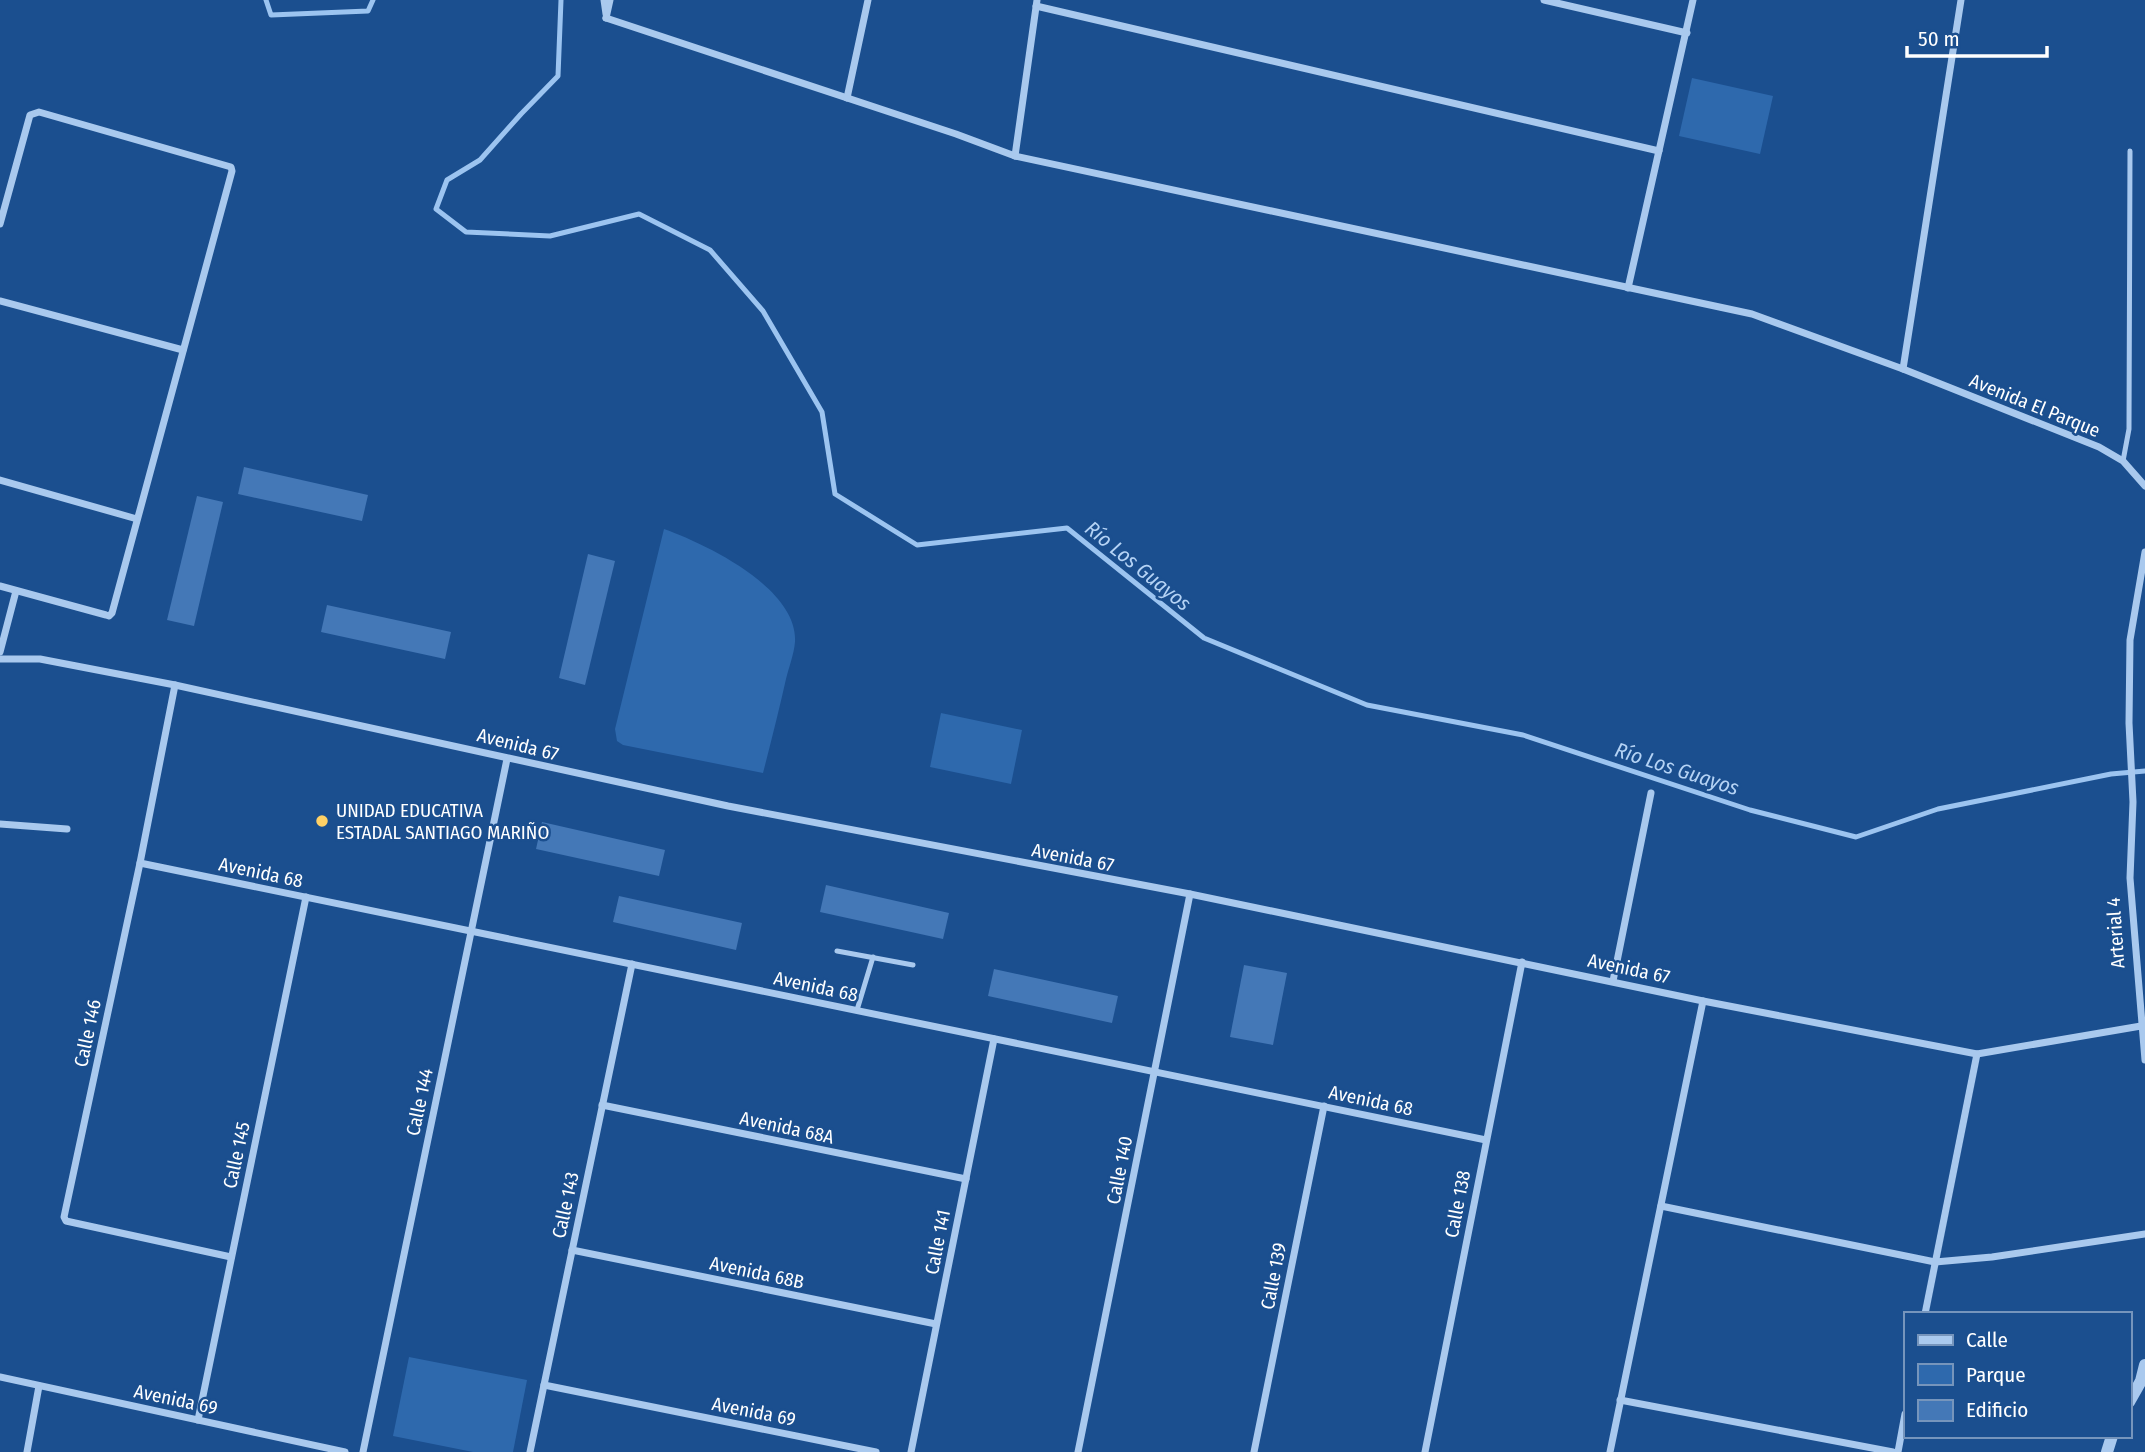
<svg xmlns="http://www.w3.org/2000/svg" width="2145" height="1452" font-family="'Fira Sans Condensed',sans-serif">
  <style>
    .green { fill: #2e69ad }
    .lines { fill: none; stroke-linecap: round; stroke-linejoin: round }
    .stream { stroke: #9cc4f0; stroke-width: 5 }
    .building { fill: #4478b7 }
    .service { stroke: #a9c9ee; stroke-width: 5 }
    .minor { stroke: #a9c9ee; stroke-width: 7 }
    .tertiary { stroke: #a9c9ee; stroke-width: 12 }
    .poi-dot { fill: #ffd166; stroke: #1b4f8f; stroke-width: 2.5 }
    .labels { text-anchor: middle; stroke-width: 5; stroke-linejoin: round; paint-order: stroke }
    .street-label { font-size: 19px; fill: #fff; stroke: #1b4f8f }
    .poi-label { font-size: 19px; fill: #fff; stroke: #1b4f8f; text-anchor: start }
    .water-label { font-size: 21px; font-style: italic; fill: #b5d3f5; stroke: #1b4f8f }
  </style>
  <rect width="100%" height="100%" fill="#1b4f8f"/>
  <g class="green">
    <path d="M1692 78 1773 96 1760 154 1679 136Z"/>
    <path d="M664 529C706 544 798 588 795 642 794 654 789 667 786 679 779 710 771 742 763 773L623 745 617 741 615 729Z"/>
    <path d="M941 713 1022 730 1011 784 930 767Z"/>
    <path d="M409 1357 527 1380 513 1452H473L393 1436Z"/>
  </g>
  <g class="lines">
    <g class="stream">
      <path d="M266 0 271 15 368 11 373 0"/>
      <path d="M561 0 558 76 521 114 480 160 447 180 436 209 466 232 550 236 639 214 710 250 763 311 822 412 835 494 917 545 1067 528 1204 638 1367 705 1523 735 1750 810 1856 837 1938 809 2111 774 2145 771"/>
    </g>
  </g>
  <g class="building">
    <path d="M244 467 368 495 362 521 238 494Z"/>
    <path d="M197 496 223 502 194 626 167 620Z"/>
    <path d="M588 554 615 561 585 685 559 678Z"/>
    <path d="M327 605 451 632 445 659 321 632Z"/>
    <path d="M542 822 665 850 659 876 536 849Z"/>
    <path d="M826 885 949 913 943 939 820 912Z"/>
    <path d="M619 896 742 923 736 950 613 922Z"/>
    <path d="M1244 965 1287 973 1273 1045 1230 1037Z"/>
    <path d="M994 969 1118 996 1112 1023 988 996Z"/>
  </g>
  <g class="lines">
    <g class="service">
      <path d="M2123 461 2129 429 2130 151"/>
      <path d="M837 951 913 965"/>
      <path d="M857 1010 873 957"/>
    </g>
    <g class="minor">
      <path d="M604 0 606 14"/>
      <path d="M1544 0 1687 33"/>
      <path d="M1036 6 1659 151"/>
      <path d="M606 18 956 134 1015 156 1752 314 1903 369 2099 447 2123 461 2145 486"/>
      <path d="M606 18 610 0"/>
      <path d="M847 98 868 0"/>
      <path d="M1015 156 1037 0"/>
      <path d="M0 224 30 115 39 112 231 167 232 171 112 613 109 616 106 615 0 586"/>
      <path d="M1628 288 1693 0"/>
      <path d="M0 301 183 350"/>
      <path d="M1903 369 1961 0"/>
      <path d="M0 480 137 519"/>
      <path d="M2145 552 2130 640 2129 723 2133 802 2130 878 2145 1060"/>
      <path d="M0 652 16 591"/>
      <path d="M0 659H40L175 685 728 806 1190 894 1703 1001 1977 1054 2141 1026"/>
      <path d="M175 685 140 863 64 1217 66 1221 231 1257"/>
      <path d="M0 824 67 829"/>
      <path d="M140 863 1486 1140"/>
      <path d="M1613 981 1651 793"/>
      <path d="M602 1105 966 1179"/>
      <path d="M1661 1206 1935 1262 1992 1257 2145 1234"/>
      <path d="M572 1250 936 1324"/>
      <path d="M1925 1314 1977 1054"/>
      <path d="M0 1377 345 1452"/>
      <path d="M544 1385 876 1452"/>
      <path d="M1620 1400 1893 1452"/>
      <path d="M198 1420 306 897"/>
      <path d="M27 1452 39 1386"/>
      <path d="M363 1452 507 759"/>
      <path d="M530 1452 632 964"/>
      <path d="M911 1452 994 1039"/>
      <path d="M1078 1452 1190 894"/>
      <path d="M1254 1452 1324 1106"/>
      <path d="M1425 1452 1522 962"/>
      <path d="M1610 1452 1703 1001"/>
      <path d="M1898 1452 1905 1414"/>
    </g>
    <g class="tertiary">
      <path d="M2129 1402 2141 1381 2145 1365"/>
      <path d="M2107 1452 2112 1436"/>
    </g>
  </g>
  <circle class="poi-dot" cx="322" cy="821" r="7"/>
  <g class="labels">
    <g class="street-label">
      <text transform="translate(2035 405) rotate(22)" y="7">Avenida El Parque</text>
      <text transform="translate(518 744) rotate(14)" y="7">Avenida 67</text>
      <text transform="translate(1073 857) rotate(11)" y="7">Avenida 67</text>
      <text transform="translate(261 872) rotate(12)" y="7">Avenida 68</text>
      <text transform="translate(2115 933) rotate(-94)" y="7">Arterial 4</text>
      <text transform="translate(1629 968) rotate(12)" y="7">Avenida 67</text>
      <text transform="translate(816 986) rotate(12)" y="7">Avenida 68</text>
      <text transform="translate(87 1033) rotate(-78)" y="7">Calle 146</text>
      <text transform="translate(1371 1100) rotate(12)" y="7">Avenida 68</text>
      <text transform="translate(419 1102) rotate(-78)" y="7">Calle 144</text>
      <text transform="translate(787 1127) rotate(12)" y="7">Avenida 68A</text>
      <text transform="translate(236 1155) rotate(-78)" y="7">Calle 145</text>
      <text transform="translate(1119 1170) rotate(-79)" y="7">Calle 140</text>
      <text transform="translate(1457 1204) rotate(-79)" y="7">Calle 138</text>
      <text transform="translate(565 1205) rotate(-78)" y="7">Calle 143</text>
      <text transform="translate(937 1242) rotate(-79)" y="7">Calle 141</text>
      <text transform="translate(757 1272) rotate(12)" y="7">Avenida 68B</text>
      <text transform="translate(1273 1276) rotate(-79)" y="7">Calle 139</text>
      <text transform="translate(176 1399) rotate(12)" y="7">Avenida 69</text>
      <text transform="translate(754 1411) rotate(11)" y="7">Avenida 69</text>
    </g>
    <g class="poi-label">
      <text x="336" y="817">UNIDAD EDUCATIVA<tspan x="336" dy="22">ESTADAL SANTIAGO MARIÑO</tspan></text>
    </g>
    <g class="water-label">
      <text transform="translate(1138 566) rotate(39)" y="7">Río Los Guayos</text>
      <text transform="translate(1677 769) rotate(18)" y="7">Río Los Guayos</text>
    </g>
  </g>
  <rect x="1904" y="1312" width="228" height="126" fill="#1b4f8f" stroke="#7695bc" stroke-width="2"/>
  <rect x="1918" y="1335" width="35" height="10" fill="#a9c9ee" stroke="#7695bc" stroke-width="2"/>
  <text x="1966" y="1347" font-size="21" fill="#ffffff">Calle</text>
  <rect x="1918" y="1364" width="35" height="21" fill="#2e69ad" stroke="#7695bc" stroke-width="2"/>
  <text x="1966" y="1382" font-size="21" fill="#ffffff">Parque</text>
  <rect x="1918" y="1400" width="35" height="21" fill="#4478b7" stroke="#7695bc" stroke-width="2"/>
  <text x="1966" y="1417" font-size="21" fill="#ffffff">Edificio</text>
  <path d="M1907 46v10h140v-10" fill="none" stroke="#ffffff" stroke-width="3.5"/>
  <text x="1918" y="46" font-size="21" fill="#ffffff" stroke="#1b4f8f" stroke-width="5" paint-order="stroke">50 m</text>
</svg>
